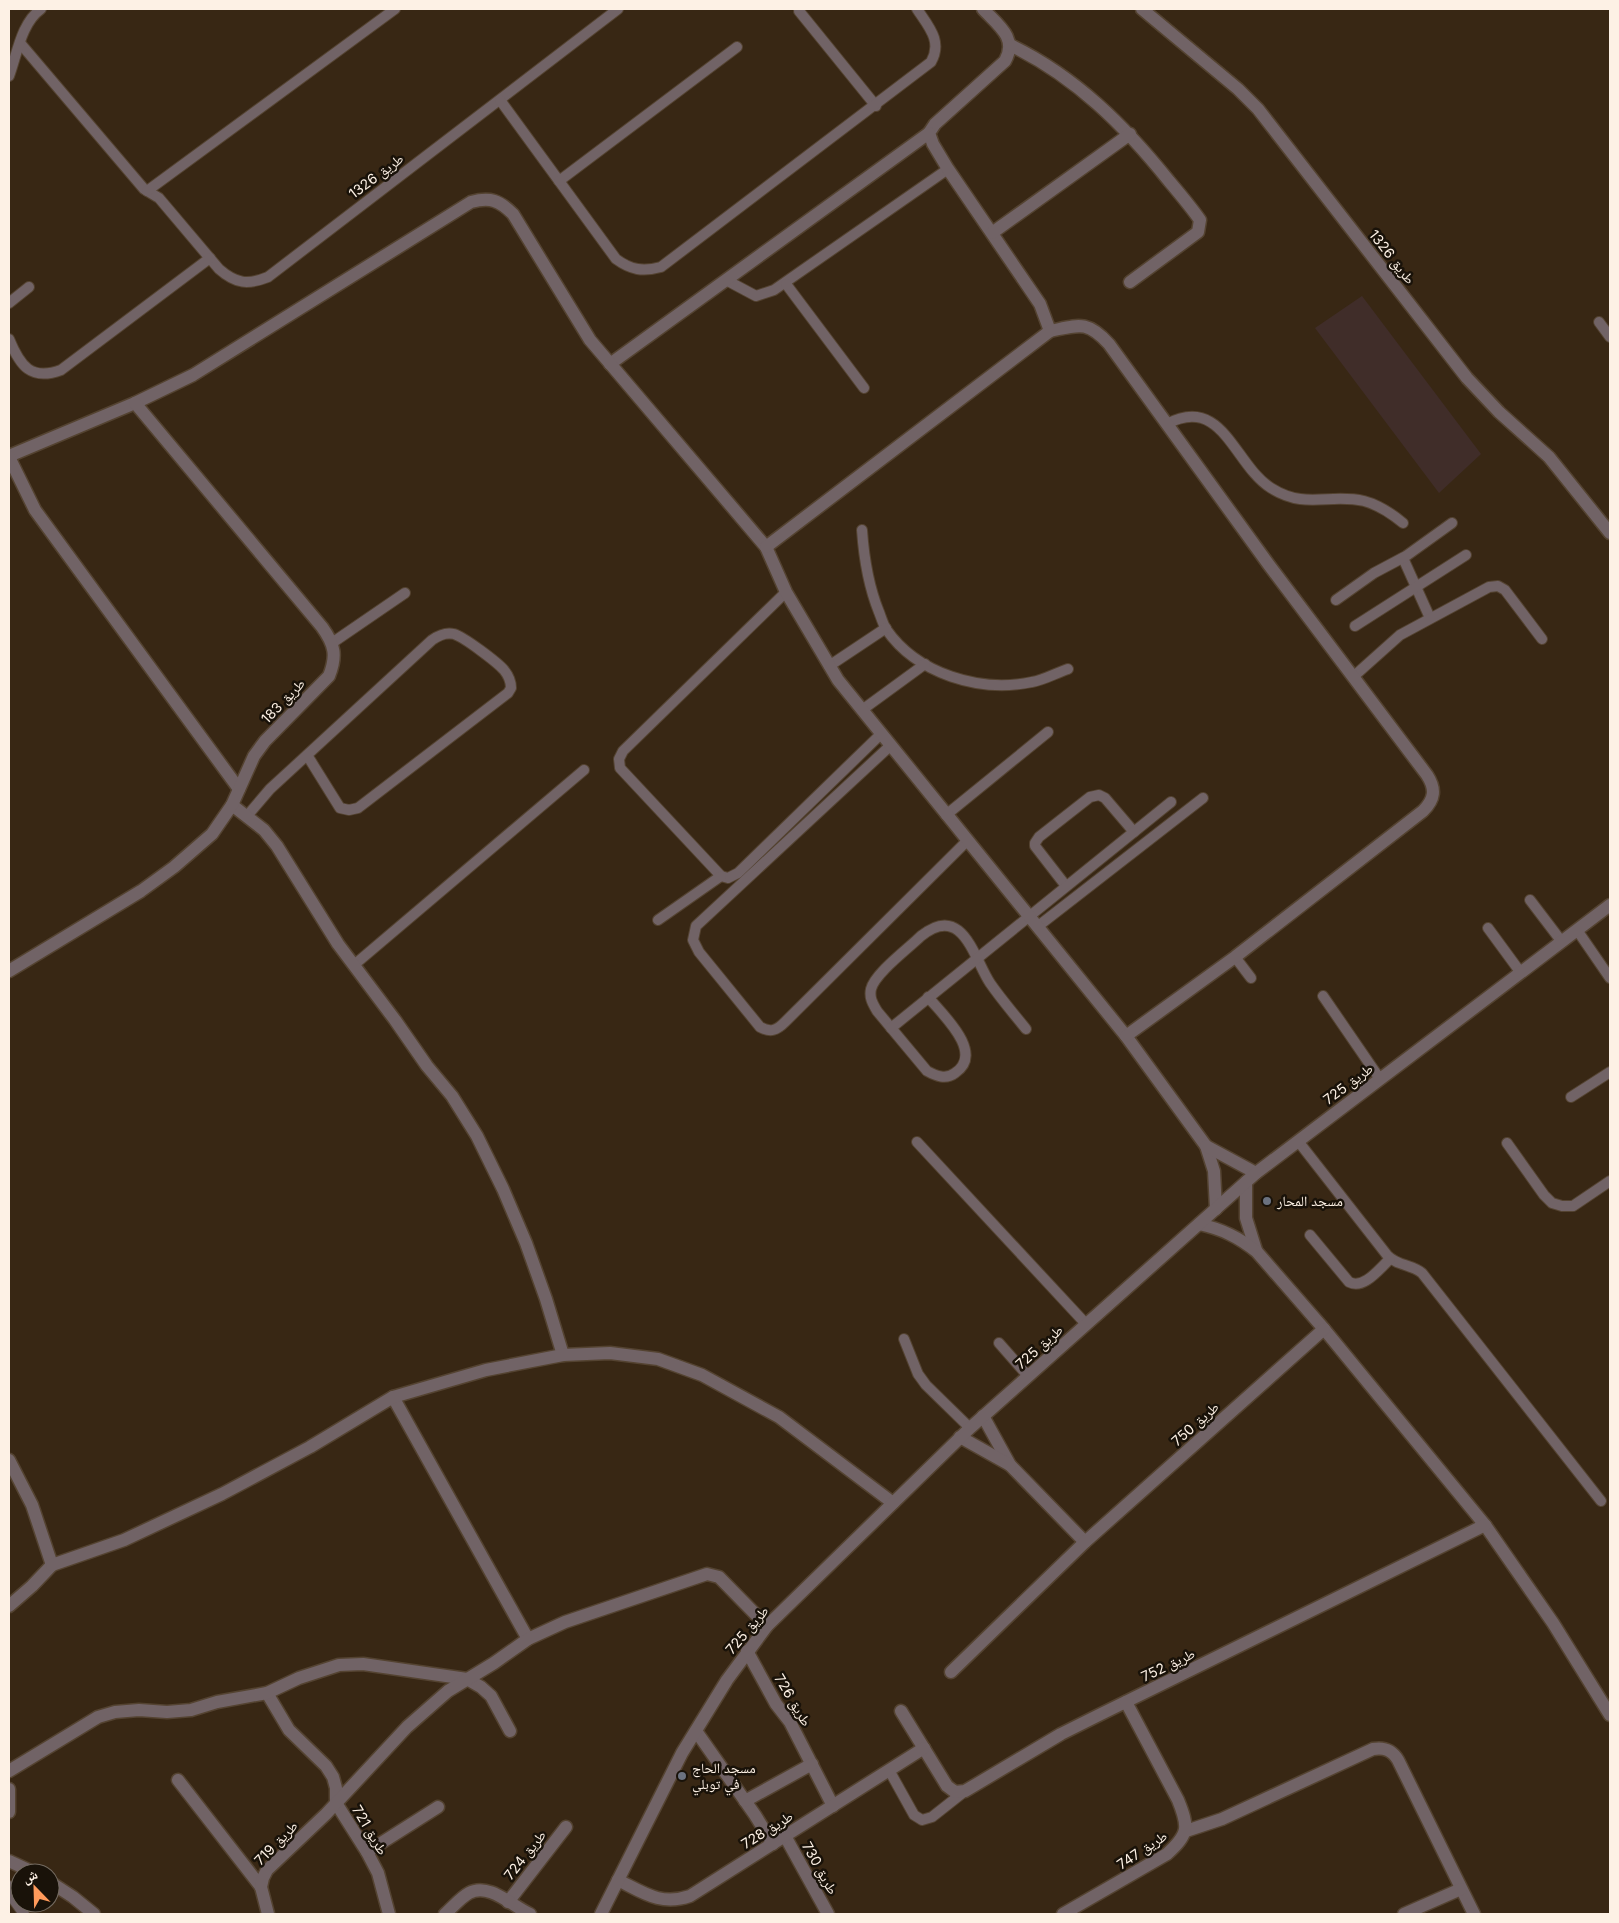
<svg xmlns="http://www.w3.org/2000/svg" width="1619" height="1923" font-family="Inter,'Noto Naskh Arabic',sans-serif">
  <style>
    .commercial { fill: #402d29 }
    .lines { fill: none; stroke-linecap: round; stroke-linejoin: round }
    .lane-casing { stroke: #544331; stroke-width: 12 }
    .street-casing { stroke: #544331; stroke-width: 15 }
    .lane { stroke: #716366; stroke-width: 10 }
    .street { stroke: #716366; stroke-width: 12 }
    .worship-dot { fill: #6b7280; stroke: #191209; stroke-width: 2 }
    .labels { text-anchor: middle; stroke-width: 5; stroke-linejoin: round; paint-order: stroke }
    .street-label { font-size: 14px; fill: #fdf1e5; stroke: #191209 }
    .poi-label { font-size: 14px; fill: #fdf1e5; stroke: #191209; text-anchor: start }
  </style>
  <rect width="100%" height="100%" fill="#382714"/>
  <path class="commercial" d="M1362 296 1481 454 1439 493 1315 328Z"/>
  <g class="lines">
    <g class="lane-casing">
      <g id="lane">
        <path d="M799 11 876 106"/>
        <path d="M20 43 144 189 159 198 219 269C236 284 248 285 268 277L618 9"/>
        <path d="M9 76C17 55 21 23 41 9"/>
        <path d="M500 100 616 259C631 270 643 272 661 267L931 62C943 41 928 26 917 9"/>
        <path d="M559 181 737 47"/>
        <path d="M147 191 395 9"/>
        <path d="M726 280 756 296 774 290 948 169"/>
        <path d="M786 284 864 388"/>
        <path d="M9 303 29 287"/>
        <path d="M1599 322 1610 337"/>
        <path d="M9 339C20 366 31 381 61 370L210 258"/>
        <path d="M1167 424C1223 394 1234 465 1271 488 1306 510 1329 493 1364 501 1379 505 1391 513 1403 523"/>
        <path d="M862 530C864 559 868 585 879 612 881 617 883 624 886 629 917 674 980 693 1032 682 1044 680 1056 673 1068 669"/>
        <path d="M1403 558 1430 618"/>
        <path d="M786 592 623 751 619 759 620 768 721 876 728 878 738 873 881 734"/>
        <path d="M1336 600 1374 573 1406 556 1452 523"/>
        <path d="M1355 626 1466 555"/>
        <path d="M332 643 405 593"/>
        <path d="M829 666 886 628"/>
        <path d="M1353 677 1400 635 1489 587 1498 586 1505 590 1542 639"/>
        <path d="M862 710 925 664"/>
        <path d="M890 746 696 926 693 940 699 952 760 1027C771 1033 777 1030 785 1022L967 841"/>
        <path d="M946 815 1048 732"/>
        <path d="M247 816 270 789 432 640C439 635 446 632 454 634 464 637 497 662 504 670 508 675 511 682 511 688L508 693 358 808 349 810 340 808 307 755"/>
        <path d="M1066 886 1035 846V843L1039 837 1090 797 1099 795 1105 798 1134 832"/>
        <path d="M1530 900 1562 942"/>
        <path d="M658 920 721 876"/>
        <path d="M1037 927 1203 798"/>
        <path d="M1488 928 1521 973"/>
        <path d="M1577 930 1610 978"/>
        <path d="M1235 957 1251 978"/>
        <path d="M354 965 584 770"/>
        <path d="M1323 996 1380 1079"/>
        <path d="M928 997C943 1015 985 1053 955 1073 946 1080 936 1076 927 1071L877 1011C873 1004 869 998 871 989 875 973 909 948 921 936 963 902 974 959 990 983 1001 999 1014 1014 1026 1029"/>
        <path d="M891 1028 1171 802"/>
        <path d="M1571 1097 1610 1072"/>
        <path d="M1298 1141 1387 1255C1397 1266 1411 1264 1422 1273L1601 1501"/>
        <path d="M917 1142 1086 1324"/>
        <path d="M1507 1143 1544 1195 1552 1203 1562 1206H1573L1610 1181"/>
        <path d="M1310 1235 1349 1282C1364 1290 1380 1268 1390 1259"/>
        <path d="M904 1339 918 1374 926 1385 970 1428"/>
        <path d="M999 1343 1028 1376"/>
        <path d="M889 1770 914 1815 922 1820 932 1817 965 1791"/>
        <path d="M9 1886 11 1896 24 1914"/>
      </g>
    </g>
    <g class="street-casing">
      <g id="street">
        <path d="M983 9C998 25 1018 38 1005 61L935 124 929 133 933 144 948 169 1040 304 1050 331"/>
        <path d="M1142 9 1238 89 1258 109 1467 378 1499 412 1549 457 1610 533"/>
        <path d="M1010 45C1075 76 1125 126 1169 181 1180 194 1191 207 1200 220L1198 232 1130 282"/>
        <path d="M992 233 1130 134"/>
        <path d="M610 364 929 133"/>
        <path d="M9 456 135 403 193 375 471 202C490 197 499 200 513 214L590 340 766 547 786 592 838 680 1126 1036 1206 1146 1214 1171 1216 1209"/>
        <path d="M9 457 35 510 239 789"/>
        <path d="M766 547 1050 331C1079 325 1087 320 1109 344L1269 565 1427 775C1436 789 1435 799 1423 811L1235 957 1126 1036"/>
        <path d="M232 805 264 830 277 846 338 944 395 1020 427 1066 452 1096 477 1136 503 1189 526 1243 546 1299 563 1355"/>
        <path d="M9 971 141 891 174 867 212 834 232 805 254 756 265 741 329 676C337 656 335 645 322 627L135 403"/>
        <path d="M1206 1146 1256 1173"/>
        <path d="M1246 1182V1218L1256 1250"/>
        <path d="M1199 1224C1222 1229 1239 1237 1257 1252L1324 1329 1485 1525 1553 1623 1610 1715"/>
        <path d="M393 1397 528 1639"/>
        <path d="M983 1416 1010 1465 1085 1542"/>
        <path d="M960 1437 1010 1465"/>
        <path d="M9 1460 32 1505 52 1565 32 1586 9 1606"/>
        <path d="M52 1565 124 1540 222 1494 310 1447 393 1397 486 1370 563 1355 610 1353 658 1359 702 1375 779 1417 893 1503"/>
        <path d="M747 1651 776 1704 790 1722 833 1806"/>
        <path d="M951 1672 1085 1542 1324 1329"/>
        <path d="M267 1693 289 1730 326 1766 333 1777 336 1788V1803L367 1852 378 1873 389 1914"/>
        <path d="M901 1711 947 1786 955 1792 965 1791 1061 1734 1099 1715 1485 1525"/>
        <path d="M696 1731 755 1815 773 1844"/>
        <path d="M9 1771 98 1717 115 1712 139 1710 167 1712 191 1710 217 1702 267 1693 299 1678 339 1665 363 1664 467 1679 481 1687 491 1696 510 1731"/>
        <path d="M178 1780 261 1887"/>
        <path d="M9 1789V1812"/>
        <path d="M745 1801 812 1764"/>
        <path d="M1186 1831 1222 1819 1373 1749C1384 1747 1392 1750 1398 1760L1474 1914"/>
        <path d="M785 1836 828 1914"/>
        <path d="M367 1852 438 1807"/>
        <path d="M9 1861 35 1873"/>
        <path d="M618 1880C644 1893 661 1906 690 1896L924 1748"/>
        <path d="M50 1882 73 1897 94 1914"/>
        <path d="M508 1902 566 1827"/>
        <path d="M268 1914 261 1887 263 1878 267 1870 326 1814 407 1727 448 1691 494 1663 528 1639 565 1622 707 1574 719 1577 767 1626"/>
        <path d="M445 1914C453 1907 460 1898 469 1893 489 1882 512 1906 530 1914"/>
        <path d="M601 1914 682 1753 727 1680 767 1626 970 1428 1256 1173 1610 905"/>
        <path d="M1063 1914 1167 1854C1189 1834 1189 1827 1178 1800L1126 1702"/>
        <path d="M1404 1914 1461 1889"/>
      </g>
    </g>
    <use href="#lane" class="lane"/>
    <use href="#street" class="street"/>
  </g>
  <g class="worship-dot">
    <circle cx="1267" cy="1201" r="5"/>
    <circle cx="682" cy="1776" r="5"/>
  </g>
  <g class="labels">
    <g class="street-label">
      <text transform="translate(376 176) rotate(-37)" y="5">طريق 1326</text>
      <text transform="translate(1392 257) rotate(52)" y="5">طريق 1326</text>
      <text transform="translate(283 701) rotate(-46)" y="5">طريق 183</text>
      <text transform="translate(1348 1084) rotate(-37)" y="5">طريق 725</text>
      <text transform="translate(1039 1347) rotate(-42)" y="5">طريق 725</text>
      <text transform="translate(1195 1424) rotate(-42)" y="5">طريق 750</text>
      <text transform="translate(747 1630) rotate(-50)" y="5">طريق 725</text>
      <text transform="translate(1168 1665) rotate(-26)" y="5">طريق 752</text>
      <text transform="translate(793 1700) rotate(59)" y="5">طريق 726</text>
      <text transform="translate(370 1830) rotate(59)" y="5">طريق 721</text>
      <text transform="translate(767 1830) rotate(-32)" y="5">طريق 728</text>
      <text transform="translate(276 1843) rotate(-46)" y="5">طريق 719</text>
      <text transform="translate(1142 1850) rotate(-34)" y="5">طريق 747</text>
      <text transform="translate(525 1855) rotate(-52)" y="5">طريق 724</text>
      <text transform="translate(820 1868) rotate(61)" y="5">طريق 730</text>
    </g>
    <g class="poi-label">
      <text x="1277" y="1206">مسجد المحار</text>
      <text x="692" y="1773">مسجد الحاج<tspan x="692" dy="16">في توبلي</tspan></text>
    </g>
  </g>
  <rect width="1619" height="1923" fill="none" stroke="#fdf1e5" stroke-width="20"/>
  <g transform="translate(35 1888) rotate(337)"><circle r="24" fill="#191209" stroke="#746b61"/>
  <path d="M0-4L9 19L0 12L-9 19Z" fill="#ff9a5b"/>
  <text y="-8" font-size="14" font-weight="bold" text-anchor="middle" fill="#fdf1e5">ش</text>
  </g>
</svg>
